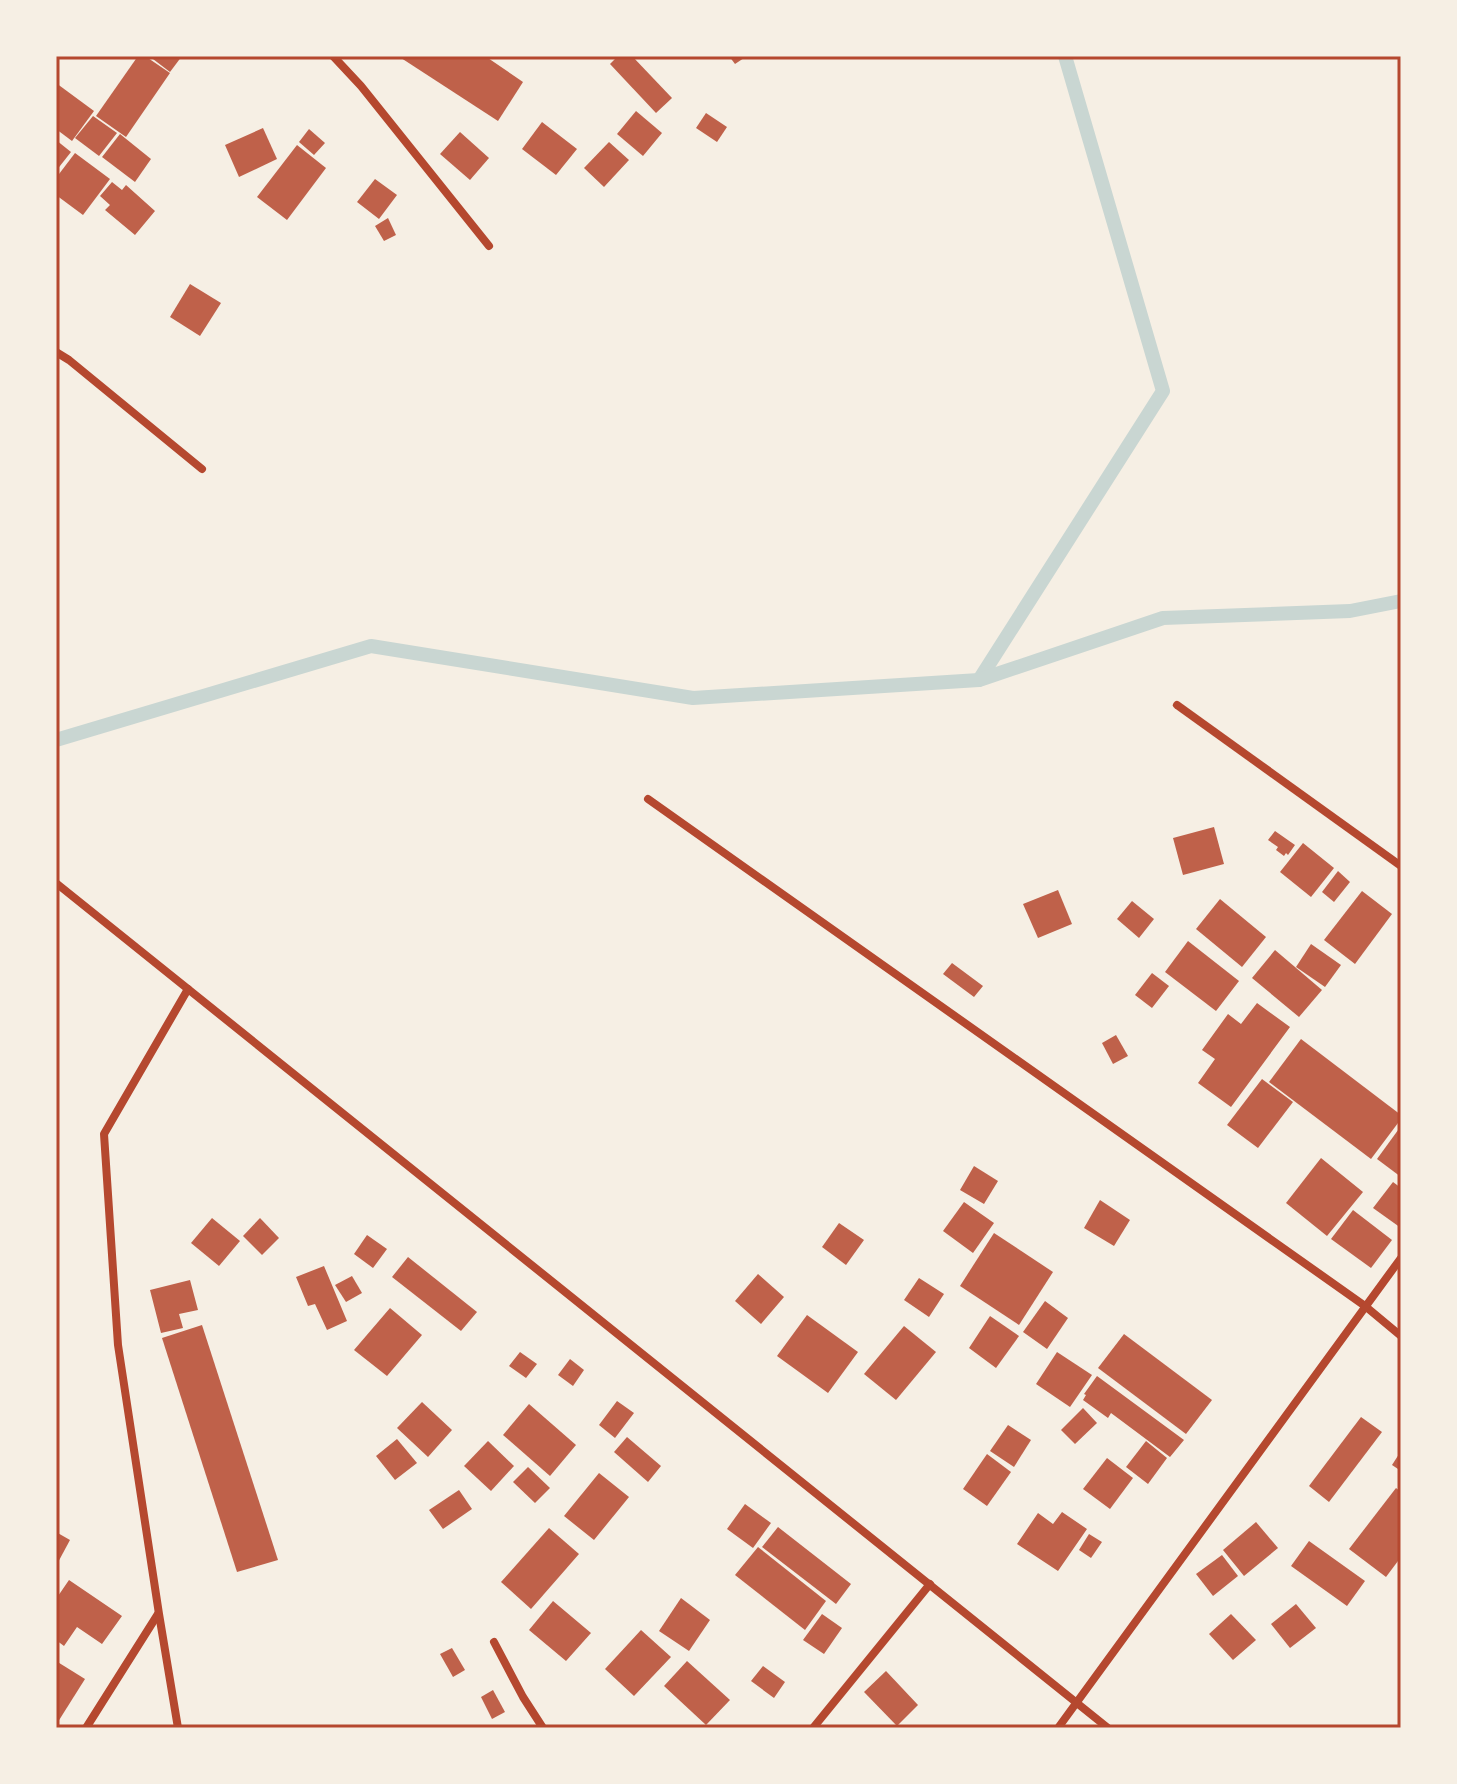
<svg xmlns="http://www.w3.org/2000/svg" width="1457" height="1784" font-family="Commissioner,sans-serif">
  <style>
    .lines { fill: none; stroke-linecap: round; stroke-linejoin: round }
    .stream { stroke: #c9d6d2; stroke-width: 14 }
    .building { fill: #bf614a }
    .minor { stroke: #b5482f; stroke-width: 8 }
    .neatline { fill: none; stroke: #b5482f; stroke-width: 3 }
  </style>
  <rect width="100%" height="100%" fill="#f6efe4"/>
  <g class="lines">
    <g class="stream">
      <path d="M979 680 1163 391 1065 56"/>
      <path d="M56 740 371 646 693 698 979 680 1163 618 1350 611 1401 601"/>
    </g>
  </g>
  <g class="building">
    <path d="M138 56H145L170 73 126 137 96 116Z"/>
    <path d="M149 56H182L170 72Z"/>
    <path d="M398 56H485L523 82 498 121Z"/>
    <path d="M618 56H632L672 98 656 113 610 64Z"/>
    <path d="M729 56H747L735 64Z"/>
    <path d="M56 83 94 111 72 141 56 129Z"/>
    <path d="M636 111 662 133 643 156 617 134Z"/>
    <path d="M706 113 727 127 717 142 696 128Z"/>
    <path d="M93 116 117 133 99 156 75 138Z"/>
    <path d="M542 122 577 149 556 175 522 149Z"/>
    <path d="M263 128 277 159 239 177 225 145Z"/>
    <path d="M309 129 325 143 314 155 299 142Z"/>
    <path d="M460 132 489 158 470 180 440 154Z"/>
    <path d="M120 134 151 159 135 182 102 157Z"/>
    <path d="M56 140 71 152 56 171Z"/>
    <path d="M609 142 629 160 604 187 584 168Z"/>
    <path d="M297 145 326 168 287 220 257 197Z"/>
    <path d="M75 153 110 179 83 215 56 195V178Z"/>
    <path d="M375 179 397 195 379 219 357 202Z"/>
    <path d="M112 182 122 190 126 185 155 211 135 235 105 210 110 205 100 196Z"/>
    <path d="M388 218 396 235 384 241 375 226Z"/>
    <path d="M190 284 221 303 200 336 170 317Z"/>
    <path d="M1214 827 1224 864 1183 875 1173 838Z"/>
    <path d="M1275 831 1295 845 1288 855 1286 853 1284 856 1276 850 1278 847 1268 840Z"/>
    <path d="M1303 843 1334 868 1311 897 1280 872Z"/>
    <path d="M1338 871 1350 882 1334 902 1322 892Z"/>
    <path d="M1058 890 1072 924 1038 938 1023 904Z"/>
    <path d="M1362 891 1392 914 1355 964 1324 940Z"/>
    <path d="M1220 899 1266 937 1242 967 1196 929Z"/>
    <path d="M1132 901 1154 919 1139 938 1117 919Z"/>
    <path d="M1188 941 1239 981 1216 1011 1165 972Z"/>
    <path d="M1311 944 1341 965 1325 987 1296 967Z"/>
    <path d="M1275 950 1322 990 1299 1017 1252 978Z"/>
    <path d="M952 963 983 986 974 997 943 974Z"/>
    <path d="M1152 973 1169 986 1152 1008 1135 995Z"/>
    <path d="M1257 1003 1290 1027 1231 1107 1198 1083 1215 1059 1202 1050 1228 1014 1241 1024Z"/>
    <path d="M1116 1035 1128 1056 1113 1064 1102 1043Z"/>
    <path d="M1301 1039 1401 1115V1119L1371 1159 1269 1082Z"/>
    <path d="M1262 1079 1293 1102 1258 1148 1227 1125Z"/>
    <path d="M1401 1126V1177L1377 1159Z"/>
    <path d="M1321 1158 1363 1192 1327 1236 1286 1203Z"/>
    <path d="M974 1166 998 1181 984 1204 960 1190Z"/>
    <path d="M1393 1182 1401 1188V1228L1373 1208Z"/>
    <path d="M1100 1200 1130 1220 1114 1246 1084 1228Z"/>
    <path d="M964 1202 994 1223 973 1253 943 1231Z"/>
    <path d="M1353 1210 1392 1240 1371 1268 1331 1239Z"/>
    <path d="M212 1218 240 1241 219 1266 191 1243Z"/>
    <path d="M260 1218 279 1238 262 1255 243 1236Z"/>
    <path d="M839 1223 864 1240 846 1265 822 1247Z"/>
    <path d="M994 1233 1053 1272 1019 1325 960 1286Z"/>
    <path d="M367 1235 387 1249 373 1268 354 1254Z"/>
    <path d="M408 1257 477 1312 461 1331 392 1277Z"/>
    <path d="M324 1266 347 1321 327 1330 315 1304 308 1306 296 1277Z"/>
    <path d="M758 1274 784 1297 761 1324 735 1301Z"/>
    <path d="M352 1276 362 1293 346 1302 335 1285Z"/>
    <path d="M919 1278 944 1294 929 1317 904 1300Z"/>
    <path d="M190 1280 198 1310 179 1314 183 1328 161 1333 150 1290Z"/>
    <path d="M1045 1301 1068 1318 1047 1349 1023 1332Z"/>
    <path d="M390 1308 422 1335 387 1376 354 1350Z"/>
    <path d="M807 1315 858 1352 828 1393 777 1356Z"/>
    <path d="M990 1316 1019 1336 996 1368 969 1348Z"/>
    <path d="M202 1325 278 1560 237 1572 162 1338Z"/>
    <path d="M904 1326 936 1352 896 1400 864 1374Z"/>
    <path d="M1124 1334 1212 1400 1186 1434 1098 1368Z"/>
    <path d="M520 1352 537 1364 526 1378 509 1366Z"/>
    <path d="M1057 1352 1092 1375 1070 1407 1036 1384Z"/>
    <path d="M570 1359 584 1370 573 1386 558 1375Z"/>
    <path d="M1097 1376 1184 1440 1170 1457 1111 1413 1108 1418 1083 1400 1086 1395 1084 1394Z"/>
    <path d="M617 1401 634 1413 615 1438 599 1425Z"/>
    <path d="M422 1402 452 1430 428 1457 397 1428Z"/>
    <path d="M529 1404 576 1445 550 1476 503 1435Z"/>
    <path d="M1083 1408 1097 1423 1075 1444 1061 1430Z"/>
    <path d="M1361 1417 1382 1432 1329 1502 1309 1486Z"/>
    <path d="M1008 1425 1031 1440 1014 1467 990 1451Z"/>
    <path d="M627 1437 661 1466 648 1482 614 1452Z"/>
    <path d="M397 1439 417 1463 395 1480 376 1456Z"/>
    <path d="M488 1441 514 1466 491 1491 464 1466Z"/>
    <path d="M1146 1441 1167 1458 1148 1484 1126 1467Z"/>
    <path d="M1401 1451V1471L1392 1465Z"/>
    <path d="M987 1454 1011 1472 987 1506 963 1489Z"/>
    <path d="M1107 1458 1133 1478 1110 1509 1083 1489Z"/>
    <path d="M528 1467 550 1488 535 1503 513 1482Z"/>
    <path d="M599 1473 629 1497 594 1540 564 1516Z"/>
    <path d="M1396 1488 1401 1492V1557L1386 1577 1349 1549Z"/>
    <path d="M459 1490 472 1509 443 1529 429 1510Z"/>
    <path d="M745 1504 771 1523 753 1548 727 1529Z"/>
    <path d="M1062 1512 1087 1529 1058 1571 1017 1544 1038 1513 1053 1524Z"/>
    <path d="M1256 1522 1278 1548 1244 1576 1223 1550Z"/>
    <path d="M778 1527 851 1584 836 1604 762 1547Z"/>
    <path d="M549 1528 579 1554 531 1609 501 1582Z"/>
    <path d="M56 1532 70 1540 56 1566Z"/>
    <path d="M1089 1534 1102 1542 1091 1558 1079 1550Z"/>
    <path d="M1309 1541 1365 1581 1347 1606 1291 1566Z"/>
    <path d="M758 1547 826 1601 805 1630 735 1575Z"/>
    <path d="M1222 1555 1238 1576 1213 1596 1196 1574Z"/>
    <path d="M69 1580 122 1616 102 1644 77 1627 64 1646 56 1640V1599Z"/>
    <path d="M681 1598 710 1620 689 1651 659 1631Z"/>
    <path d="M553 1601 591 1633 566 1661 529 1630Z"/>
    <path d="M1296 1604 1316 1628 1290 1648 1271 1624Z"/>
    <path d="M822 1614 842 1628 824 1654 803 1640Z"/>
    <path d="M1231 1614 1256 1640 1233 1660 1209 1634Z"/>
    <path d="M641 1630 671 1657 634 1696 605 1669Z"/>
    <path d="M452 1648 465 1670 453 1677 440 1654Z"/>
    <path d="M56 1661 85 1679 56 1725Z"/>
    <path d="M687 1661 730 1700 706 1725 664 1686Z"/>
    <path d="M763 1666 785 1682 774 1698 751 1681Z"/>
    <path d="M886 1671 918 1705 897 1726 864 1692Z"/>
    <path d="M493 1690 505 1712 492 1719 481 1697Z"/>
  </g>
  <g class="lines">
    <g class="minor">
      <path d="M333 56 361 86 489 246"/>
      <path d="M56 352 69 360 202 469"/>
      <path d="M1177 705 1401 866"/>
      <path d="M648 799 1365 1306 1401 1336"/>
      <path d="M56 883 1108 1728"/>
      <path d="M494 1642 523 1697 543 1728"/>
      <path d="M86 1728 158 1614"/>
      <path d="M178 1728 159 1614 118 1345 104 1134 188 989"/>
      <path d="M813 1728 930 1584"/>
      <path d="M1058 1728 1401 1258"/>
    </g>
  </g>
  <rect width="1457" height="1784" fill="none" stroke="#f6efe4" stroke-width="116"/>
  <rect x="58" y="58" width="1341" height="1668" class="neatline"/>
</svg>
